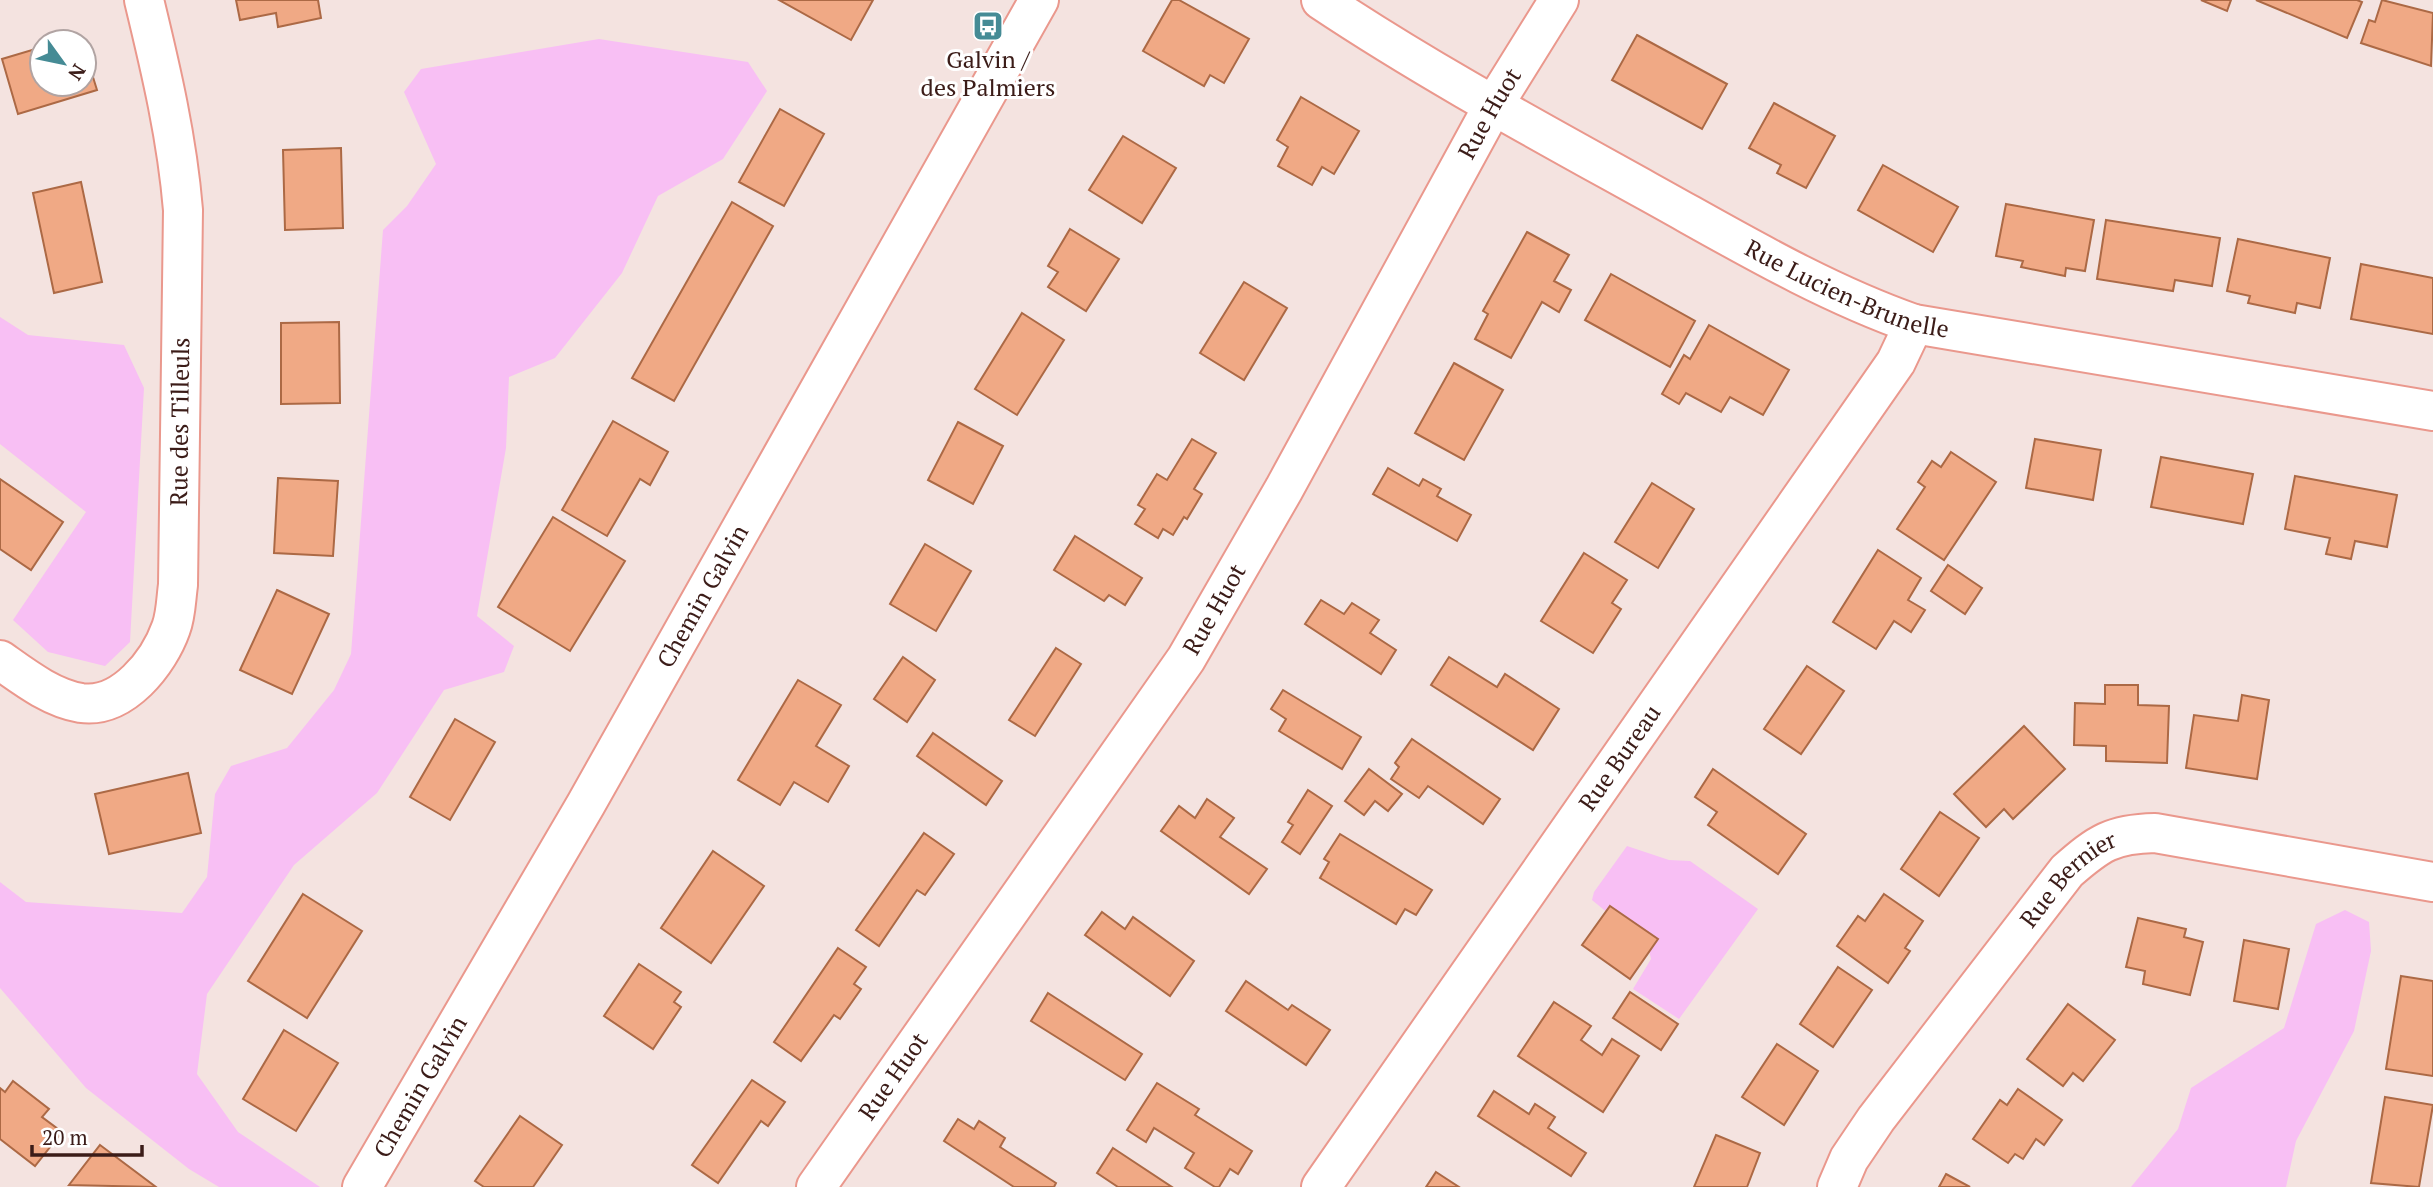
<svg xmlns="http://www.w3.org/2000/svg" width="2433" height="1187" font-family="'PT Serif',serif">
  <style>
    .green { fill: #f8bff4 }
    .building { fill: #f0a985; stroke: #ac6945; stroke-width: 2 }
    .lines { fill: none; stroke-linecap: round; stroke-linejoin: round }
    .minor-casing { stroke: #ea988d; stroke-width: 42 }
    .tertiary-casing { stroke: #ea988d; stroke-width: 42 }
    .minor { stroke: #fff; stroke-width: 38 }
    .tertiary { stroke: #fff; stroke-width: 38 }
    .labels { text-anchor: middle; stroke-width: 6; stroke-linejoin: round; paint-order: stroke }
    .poi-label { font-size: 24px; fill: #3b1c18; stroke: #fff }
    .street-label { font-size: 24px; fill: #3b1c18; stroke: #fff }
  </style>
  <rect width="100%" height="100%" fill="#f4e3e0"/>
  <g class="green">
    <path d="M599 39 748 62 767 91 723 159 658 196 622 273 555 358 509 377 506 448 477 616 514 646 504 672 444 690 377 793 294 865 207 994 197 1074 238 1132 320 1187H219L189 1169 86 1088 0 988V882L26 902 182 913 207 877 215 794 231 766 287 748 334 690 351 654 383 230 407 206 436 164 404 92 421 69Z"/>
    <path d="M0 317 28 335 124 345 144 388 130 642 105 666 48 652 13 620 86 512 0 444Z"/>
    <path d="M1627 846 1669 860 1690 861 1758 909 1679 1019 1633 989 1651 959 1648 946 1592 900 1594 892Z"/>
    <path d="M2345 910 2369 922 2371 951 2354 1031 2296 1141 2286 1187H2131L2178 1129 2191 1088 2284 1028 2316 924Z"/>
  </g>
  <g class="building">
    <path d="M236 0H318L321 18 278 27 276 13 240 20Z"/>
    <path d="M779 0H873L851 40Z"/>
    <path d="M1172 0H1179L1249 39 1224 83 1210 75 1204 86 1143 51Z"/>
    <path d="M2201 0H2231L2227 11Z"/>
    <path d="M2256 0H2357L2362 2 2347 38Z"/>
    <path d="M2382 0 2433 13 2431 66 2361 43 2369 20 2375 22Z"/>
    <path d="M1637 35 1727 84 1702 129 1612 80Z"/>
    <path d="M42 47V84H84V48L97 90 18 114 2 59Z"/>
    <path d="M1301 97 1359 131 1334 174 1322 167 1312 185 1278 166 1288 147 1277 140Z"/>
    <path d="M1774 103 1835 136 1806 188 1777 173 1781 165 1749 148Z"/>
    <path d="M780 109 824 134 784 206 739 182Z"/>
    <path d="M1123 136 1176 168 1142 223 1089 190Z"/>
    <path d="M341 148 343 228 285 230 283 150Z"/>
    <path d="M1883 165 1958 207 1933 252 1858 210Z"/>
    <path d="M81 182 102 282 54 293 33 193Z"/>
    <path d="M732 202 773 226 674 401 632 378Z"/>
    <path d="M2006 204 2094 220 2085 271 2066 268 2065 276 2021 267 2023 261 1996 256Z"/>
    <path d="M2106 220 2220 238 2212 286 2175 280 2173 291 2097 279Z"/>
    <path d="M1070 229 1119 259 1086 311 1048 287 1058 272 1048 266Z"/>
    <path d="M1527 232 1569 255 1554 281 1571 290 1559 312 1542 302 1511 358 1475 339 1488 314 1483 311Z"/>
    <path d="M2238 239 2330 258 2320 308 2297 303 2295 313 2248 303 2250 296 2227 291Z"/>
    <path d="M2361 264 2433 278V334L2351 319Z"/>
    <path d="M1611 274 1695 321 1670 367 1585 320Z"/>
    <path d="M1244 282 1287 308 1244 380 1200 353Z"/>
    <path d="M1022 313 1064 340 1017 415 975 389Z"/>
    <path d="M339 322 340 403 281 404V323Z"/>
    <path d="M1709 325 1789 370 1763 415 1730 397 1721 412 1686 393 1679 404 1662 394 1684 355 1690 359Z"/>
    <path d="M1454 363 1503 390 1464 460 1415 433Z"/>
    <path d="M613 421 668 452 650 485 640 479 607 536 562 510Z"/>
    <path d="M958 422 1003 446 973 504 928 480Z"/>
    <path d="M1192 439 1216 453 1194 489 1202 494 1187 519 1184 517 1173 535 1163 529 1158 538 1135 524 1145 509 1138 505 1157 474 1167 480Z"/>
    <path d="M2035 439 2101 450 2093 500 2026 488Z"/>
    <path d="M1951 452 1996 482 1944 560 1897 529 1925 487 1918 482 1932 461 1941 467Z"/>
    <path d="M2161 457 2253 474 2243 524 2151 507Z"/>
    <path d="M1388 468 1419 486 1423 479 1441 489 1437 496 1471 515 1457 541 1373 494Z"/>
    <path d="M2295 476 2397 495 2387 547 2355 541 2351 559 2326 554 2330 538 2285 529Z"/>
    <path d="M278 478 338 481 333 556 274 553Z"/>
    <path d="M0 479 63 522 31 570 0 549Z"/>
    <path d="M1652 483 1694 509 1658 568 1615 542Z"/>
    <path d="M553 517 625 561 570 651 498 607Z"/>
    <path d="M1075 536 1142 578 1125 605 1109 595 1104 601 1054 570Z"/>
    <path d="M925 544 971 571 936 631 890 604Z"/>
    <path d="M1878 550 1921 578 1908 600 1925 610 1911 632 1894 621 1876 649 1833 622Z"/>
    <path d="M1584 553 1627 580 1612 603 1621 609 1593 653 1541 621Z"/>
    <path d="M1948 565 1982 588 1965 614 1931 591Z"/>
    <path d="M277 590 329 614 292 694 240 670Z"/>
    <path d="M1321 600 1344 614 1352 603 1379 620 1370 633 1396 650 1381 674 1305 624Z"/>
    <path d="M1056 648 1081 664 1035 736 1009 720Z"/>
    <path d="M903 657 935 680 907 722 874 699Z"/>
    <path d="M1449 657 1497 687 1505 674 1559 709 1533 750 1431 685Z"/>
    <path d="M1807 666 1844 691 1801 754 1764 729Z"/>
    <path d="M798 680 841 705 816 746 849 766 828 802 794 782 780 805 738 780Z"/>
    <path d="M2105 685H2138V705L2169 706 2167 763 2106 761V746L2074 745 2075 703 2105 704Z"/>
    <path d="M1283 690 1361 737 1342 769 1279 731 1286 719 1271 709Z"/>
    <path d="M2242 695 2269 700 2257 779 2186 768 2194 715 2238 721Z"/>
    <path d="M455 719 495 742 450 820 410 797Z"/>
    <path d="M2024 726 2065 769 2013 819 2004 809 1986 827 1954 794Z"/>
    <path d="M933 733 1002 781 986 805 917 756Z"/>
    <path d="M1412 739 1500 799 1483 824 1428 786 1419 798 1391 779 1399 767 1395 763Z"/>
    <path d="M1369 769 1402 794 1388 811 1375 801 1364 815 1345 801Z"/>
    <path d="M1713 769 1806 834 1778 874 1708 825 1717 812 1695 797Z"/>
    <path d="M188 773 201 833 109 854 95 794Z"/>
    <path d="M1308 790 1332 806 1300 854 1282 842 1293 825 1288 822Z"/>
    <path d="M1207 799 1234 818 1220 837 1267 869 1249 894 1161 831 1179 806 1195 818Z"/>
    <path d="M1940 812 1979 838 1939 896 1901 869Z"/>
    <path d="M924 833 954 854 925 895 917 890 879 946 856 930Z"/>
    <path d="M1340 834 1432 890 1416 915 1405 909 1396 924 1320 878 1329 862 1324 859Z"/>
    <path d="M713 851 764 886 711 963 661 928Z"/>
    <path d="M303 894 362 931 307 1018 248 981Z"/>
    <path d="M1884 894 1923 921 1905 948 1910 951 1888 983 1837 946 1858 916 1865 921Z"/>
    <path d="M1610 906 1658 939 1630 979 1582 945Z"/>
    <path d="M1102 912 1125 929 1133 917 1194 961 1170 996 1085 935Z"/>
    <path d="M2138 918 2186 929 2184 937 2203 942 2190 995 2143 984 2145 971 2126 967Z"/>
    <path d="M2244 940 2289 949 2278 1009 2234 1001Z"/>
    <path d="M838 948 866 967 854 984 861 989 840 1019 834 1015 801 1061 774 1042Z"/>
    <path d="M639 964 681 992 674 1002 681 1007 653 1049 604 1016Z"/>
    <path d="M1838 967 1872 990 1833 1047 1800 1024Z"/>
    <path d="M2401 976 2433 981V1076L2386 1069Z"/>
    <path d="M1246 981 1288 1010 1292 1005 1330 1030 1306 1065 1226 1011Z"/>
    <path d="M1630 992 1678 1024 1661 1050 1613 1018Z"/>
    <path d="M1048 993 1142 1054 1125 1080 1031 1021Z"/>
    <path d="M1554 1002 1591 1026 1581 1040 1602 1055 1612 1039 1639 1056 1603 1112 1518 1056Z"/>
    <path d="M2068 1004 2115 1040 2083 1081 2073 1073 2063 1086 2027 1059Z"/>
    <path d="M284 1030 338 1063 296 1131 243 1099Z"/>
    <path d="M1777 1044 1818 1071 1784 1125 1742 1097Z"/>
    <path d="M752 1080 785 1102 768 1126 761 1121 718 1183 692 1165Z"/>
    <path d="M13 1081 49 1109 42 1117 62 1132 35 1166 0 1139V1088L5 1092Z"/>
    <path d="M1157 1083 1199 1109 1195 1115 1252 1151 1238 1174 1230 1169 1219 1187H1215L1185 1168 1194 1153 1154 1128 1146 1142 1127 1130Z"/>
    <path d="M2018 1089 2062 1120 2044 1145 2036 1139 2023 1159 2015 1154 2008 1163 1973 1139 2000 1100 2007 1105Z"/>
    <path d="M1494 1091 1529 1114 1535 1104 1555 1117 1548 1128 1586 1153 1571 1176 1478 1116Z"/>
    <path d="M2385 1097 2433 1105 2419 1187 2371 1183Z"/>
    <path d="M520 1116 562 1145 533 1187H484L475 1181Z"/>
    <path d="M958 1119 974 1129 979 1121 1005 1138 1000 1147 1056 1183 1054 1187H1014L944 1141Z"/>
    <path d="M1716 1135 1760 1153 1747 1187H1694Z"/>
    <path d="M100 1145 156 1187 69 1185Z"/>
    <path d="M1113 1148 1172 1187H1118L1097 1173Z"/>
    <path d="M1436 1172 1459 1187H1426Z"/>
    <path d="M1946 1174 1970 1187H1939Z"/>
  </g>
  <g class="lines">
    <g class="minor-casing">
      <g id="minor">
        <path id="s1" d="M1321 0C1426 70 1537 130 1647 191 1734 239 1820 291 1914 324L2433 411"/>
        <path id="s2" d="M0 660C24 677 51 698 81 703 123 709 159 662 171 628 176 615 176 599 178 585L183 210C177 138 161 70 144 0"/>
        <path id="s3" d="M816 1187 1186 659 1284 489 1493 106 1559 0"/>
        <path id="s4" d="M1321 1187 1896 362 1914 324"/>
        <path id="s5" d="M1837 1187 1849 1159 1876 1119 2067 871C2099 843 2112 834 2155 833L2433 882"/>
      </g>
    </g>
    <g class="tertiary-casing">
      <g id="tertiary">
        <path id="s6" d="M362 1187 586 804 1039 0"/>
      </g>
    </g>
    <use href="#minor" class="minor"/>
    <use href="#tertiary" class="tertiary"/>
  </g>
  <defs>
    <g id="bus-square" transform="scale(1.575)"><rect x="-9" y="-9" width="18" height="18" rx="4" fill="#458b95" stroke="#fff"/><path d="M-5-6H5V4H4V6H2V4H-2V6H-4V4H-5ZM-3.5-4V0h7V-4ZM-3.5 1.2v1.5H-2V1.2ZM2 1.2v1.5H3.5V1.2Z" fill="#fff"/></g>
  </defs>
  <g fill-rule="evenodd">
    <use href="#bus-square" x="988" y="26"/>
  </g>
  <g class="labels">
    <g class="poi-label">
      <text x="988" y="68">Galvin /<tspan x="988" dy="28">des Palmiers</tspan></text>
    </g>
    <g class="street-label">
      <text dy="8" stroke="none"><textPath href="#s3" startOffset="1269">Rue Huot</textPath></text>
      <text dy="8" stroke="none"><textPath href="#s1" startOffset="602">Rue Lucien-Brunelle</textPath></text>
      <text dy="8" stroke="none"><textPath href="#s2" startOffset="425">Rue des Tilleuls</textPath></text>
      <text dy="8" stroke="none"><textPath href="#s6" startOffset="682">Chemin Galvin</textPath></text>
      <text dy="8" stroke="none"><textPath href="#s3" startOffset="702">Rue Huot</textPath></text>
      <text dy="8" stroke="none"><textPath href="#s4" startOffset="523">Rue Bureau</textPath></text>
      <text dy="8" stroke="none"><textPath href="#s5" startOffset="387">Rue Bernier</textPath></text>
      <text dy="8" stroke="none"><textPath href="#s3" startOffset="135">Rue Huot</textPath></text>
      <text dy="8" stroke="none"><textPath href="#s6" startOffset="116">Chemin Galvin</textPath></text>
    </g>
  </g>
  <g transform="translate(63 63) rotate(123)"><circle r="33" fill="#ffffff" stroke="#b1a4a3" stroke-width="2"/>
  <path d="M0-5L12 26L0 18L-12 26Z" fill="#458b95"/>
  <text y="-10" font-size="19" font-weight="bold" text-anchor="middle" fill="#3b1c18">N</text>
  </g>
  <path d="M32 1145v10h110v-10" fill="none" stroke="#3b1c18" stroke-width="3.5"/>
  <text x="42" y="1145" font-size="21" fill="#3b1c18" stroke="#ffffff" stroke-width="5" paint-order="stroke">20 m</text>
</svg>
